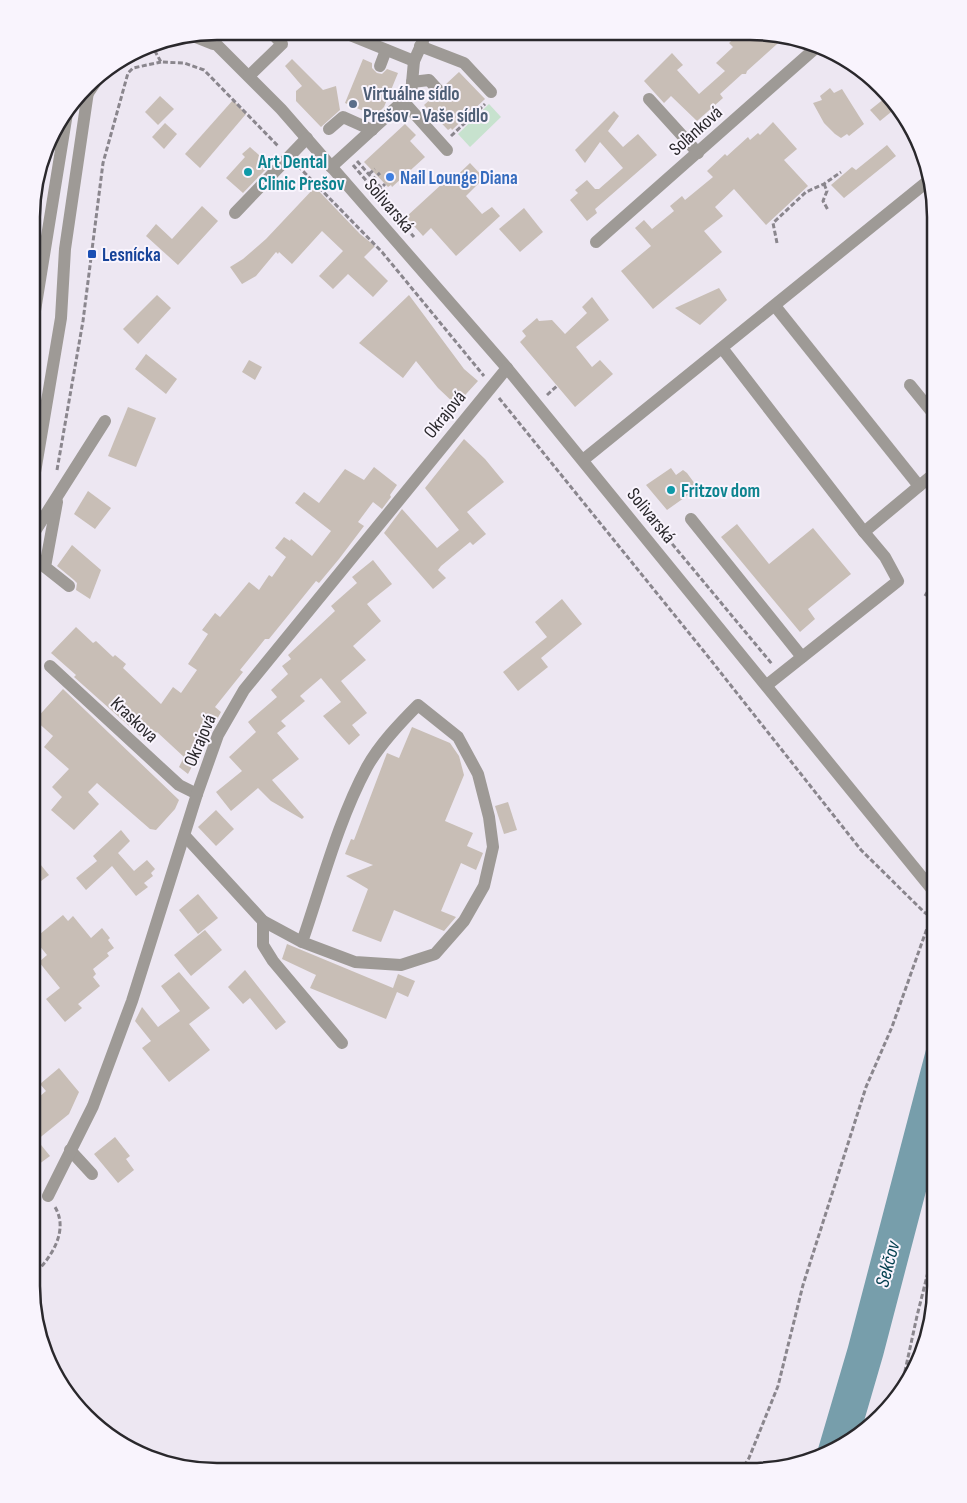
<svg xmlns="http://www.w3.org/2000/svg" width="967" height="1503" font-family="'Sofia Sans Condensed',sans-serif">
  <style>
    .green { fill: #c7e2ce }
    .water { fill: #779eab }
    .building { fill: #c8beb6 }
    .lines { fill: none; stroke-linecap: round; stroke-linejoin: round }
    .minor-tunnel { stroke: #c6c1ca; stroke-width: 12; stroke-dasharray: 12 6; stroke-linecap: butt }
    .path { stroke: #8a868d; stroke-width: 3; stroke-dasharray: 5 2.5; stroke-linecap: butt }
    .minor { stroke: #9e9a96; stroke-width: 12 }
    .service-dot { fill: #5c6f8a; stroke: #f9f4fd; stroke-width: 2 }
    .culture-dot { fill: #0f9aa8; stroke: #f9f4fd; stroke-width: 2 }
    .shop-dot { fill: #3f7fe0; stroke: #f9f4fd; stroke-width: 2 }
    .transit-dot { fill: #1a4fb4; stroke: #f9f4fd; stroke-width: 2 }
    .labels { text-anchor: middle; stroke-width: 4; stroke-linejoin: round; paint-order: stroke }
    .service-label { font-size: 19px; font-weight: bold; fill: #4e5e75; stroke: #f9f4fd; text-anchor: start }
    .street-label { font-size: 19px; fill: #2a282c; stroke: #f9f4fd }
    .culture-label { font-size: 19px; font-weight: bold; fill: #0d838f; stroke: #f9f4fd; text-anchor: start }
    .shop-label { font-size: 19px; font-weight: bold; fill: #366cbe; stroke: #f9f4fd; text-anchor: start }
    .transit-label { font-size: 19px; font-weight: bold; fill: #164399; stroke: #f9f4fd; text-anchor: start }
    .water-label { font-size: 20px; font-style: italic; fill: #013e4d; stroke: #f9f4fd }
    .rim { fill: none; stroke: #2a282c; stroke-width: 2.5 }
  </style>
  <rect width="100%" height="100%" fill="#ede7f2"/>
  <path class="green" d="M489 104 501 117 470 147 458 134Z"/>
  <path class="water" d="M935 1027V1157L883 1356 860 1435 815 1459 848 1347 928 1042Z"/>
  <g class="building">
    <path d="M740 33H774L786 36 747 71 746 74H742L720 94 723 98 697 121 671 96 664 103 644 81 672 53 683 65 677 70 699 94 725 71 716 63 733 47 729 43Z"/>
    <path d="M292 59 323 90 336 86 340 110 321 127 296 101V91L302 86 285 66Z"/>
    <path d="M363 59 372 63V68L377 73 382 74 387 69 398 73 384 107 375 116 345 103Z"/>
    <path d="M459 72 485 99 452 130 451 128 448 130 424 105 433 97 440 99 445 97 447 90 445 85Z"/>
    <path d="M830 88 834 93 842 89 864 124 849 136 847 134 841 138 835 134 824 123 813 103 822 100 820 96Z"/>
    <path d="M160 96 174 109 158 125 145 112Z"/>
    <path d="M885 98H888L896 108 880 121 870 110Z"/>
    <path d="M233 100 246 114 200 168 185 154Z"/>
    <path d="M614 111 619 116 608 131 623 147 638 134 657 155 595 209 597 213 587 221 570 200 578 193 575 190 587 180 595 189H599L623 168 600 142 585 163 575 150Z"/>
    <path d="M773 122 797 149 784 160 808 186 766 225 734 189 715 207 723 216 704 231 722 252 653 309 621 271 651 246 635 228 644 220 652 229 674 211 670 206 682 196 685 200 713 177 707 171 725 154 727 156 748 137 750 140 758 133 760 135Z"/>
    <path d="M165 123 177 134 164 149 152 137Z"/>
    <path d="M405 124 416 135 410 141 425 157 392 187 391 185 388 187 364 162Z"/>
    <path d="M887 145 896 156 844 198 831 185 852 167 856 170Z"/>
    <path d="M250 147 270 165 243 193 226 178 245 157 242 154Z"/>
    <path d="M470 163 484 178 466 196 482 214 492 207 500 216 456 256 431 228 423 236 406 217 443 183 446 186Z"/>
    <path d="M315 187 360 234 375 246 364 257 388 281 373 297 348 274 333 289 319 276 343 251 322 231 292 264 279 252 278 254 276 252 256 276 242 284 230 267 243 259 266 239Z"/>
    <path d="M202 206 218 221 178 265 146 236 156 224 172 239Z"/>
    <path d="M524 208 543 232 520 252 499 229Z"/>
    <path d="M719 288 727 300 700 325 675 308Z"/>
    <path d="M157 295 171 308 138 344 123 329Z"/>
    <path d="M409 295 464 369 478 381 456 405 438 388 416 361 403 378 359 343Z"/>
    <path d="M592 297 609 320 576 347 592 367 600 360 613 374 575 407 520 342 526 336 522 331 537 318 539 321 552 320 565 334 587 313 582 307Z"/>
    <path d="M146 354 177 379 166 394 135 369Z"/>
    <path d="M249 360 262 367 255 380 242 372Z"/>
    <path d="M128 407 156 418 136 467 108 456Z"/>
    <path d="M464 439 485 459 504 482 467 512 486 534 473 545 470 542 441 566 438 570 446 578 433 589 384 533 402 509 437 548 459 530 425 488Z"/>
    <path d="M374 467 397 485 390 495 391 497 382 509 373 502 358 522 364 526 339 559 319 583 316 581 269 639H265L240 670 243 672 215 707 221 712 188 774 179 767 184 757 157 732 147 742 74 677 76 675 51 653 76 627 93 643 96 641 113 657 115 655 126 664 123 668 161 704 173 687 181 693 197 670 188 664 208 634 202 630 215 613 220 617 249 582 259 590 269 575 272 577 286 557 275 548 284 537 290 541 291 539 312 556 331 531 295 503 304 492 319 503 345 469 364 480Z"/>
    <path d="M671 468 676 475 683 470 687 473 698 488 667 510 646 485Z"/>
    <path d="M88 491 111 508 95 529 74 514Z"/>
    <path d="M737 524 769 564 813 528 851 574 808 609 815 619 800 632 721 537Z"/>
    <path d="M72 545 101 570 90 599 76 590 77 583 74 580 57 566Z"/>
    <path d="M373 560 392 584 367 604 381 621 353 646 366 660 341 681 367 713 352 725 360 735 349 745 323 716 341 702 321 678 300 696 305 701 281 721 286 726 277 733 299 759 272 780 304 817 302 819 271 801 258 788 231 811 216 792 242 771 229 757 256 732 248 722 277 697 271 690 288 674 282 666 291 659 288 655 335 611 331 606 357 583 352 577Z"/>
    <path d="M562 599 582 624 541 658 548 667 518 691 503 672 547 637 535 622Z"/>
    <path d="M63 689 179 800 175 809 156 830 150 829 97 783 88 792 99 804 74 830 51 810 62 797 52 787 69 769 44 747 53 736 35 720Z"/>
    <path d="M412 727 450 743 459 756 464 775 445 821 473 833 467 846 483 853 476 870 461 863 441 911 456 917 444 931 394 910 381 942 352 931 368 889 346 876 373 865 345 854 351 839 354 840 387 753 399 758Z"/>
    <path d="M508 802 517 830 504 834 495 806Z"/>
    <path d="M216 810 234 829 216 846 198 827Z"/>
    <path d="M121 830 130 841 118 853 134 871 147 860 155 869 151 873 153 876 144 883 148 887 136 896 112 866 86 890 76 878 97 861 93 856Z"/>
    <path d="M32 854 49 875 32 888Z"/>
    <path d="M198 894 218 918 198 934 179 910Z"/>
    <path d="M63 915 68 921 73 916 91 938 102 928 110 938 108 940 114 948 107 953 109 956 93 969 96 974 93 977 100 986 78 1004 82 1008 65 1022 46 999 60 988 39 962 47 955 34 939Z"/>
    <path d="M205 930 222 950 191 976 174 955Z"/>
    <path d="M287 944 393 988 398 974 415 981 408 997 397 992 386 1019 310 988 316 975 282 959Z"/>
    <path d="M245 970 286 1022 276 1030 250 998 243 1004 228 987Z"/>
    <path d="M179 972 210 1008 189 1024 210 1050 169 1082 142 1048 151 1041 135 1021 142 1007 158 1027 180 1011 161 986Z"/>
    <path d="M59 1068 79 1092 69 1114 37 1140 50 1156 31 1170 32 1103 46 1091 40 1084Z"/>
    <path d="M115 1137 130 1156 126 1159 134 1170 118 1183 94 1154Z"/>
  </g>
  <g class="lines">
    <path class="minor-tunnel" d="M423 41 426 32"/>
    <g class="path">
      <path d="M226 31 232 37"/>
      <path d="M151 44 161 62 184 63 204 70 279 147"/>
      <path d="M451 136 485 104"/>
      <path d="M357 161 373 179 380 173"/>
      <path d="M353 165 414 237"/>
      <path d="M298 166 382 252 484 376"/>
      <path d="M369 174 375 169"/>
      <path d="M373 179 381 188 385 184"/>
      <path d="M824 184 827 191 823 201 828 210"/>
      <path d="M777 243 773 223 806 192 824 184 841 172"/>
      <path d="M547 395 557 386"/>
      <path d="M499 398 706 654 861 850 924 912 935 920"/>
      <path d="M57 470 83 321 103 163 128 73 133 68 161 62"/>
      <path d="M629 492 772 664"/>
      <path d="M925 596 936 577"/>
      <path d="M32 611 38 579"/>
      <path d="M32 655 39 662"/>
      <path d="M31 1277C49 1261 70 1232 55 1207"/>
      <path d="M900 1394 917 1316 935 1244"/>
      <path d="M740 1472 749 1458 778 1386 803 1285 866 1087 892 1027 931 917"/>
    </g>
    <g class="minor">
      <path d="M206 34 281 109 507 368 935 893"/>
      <path d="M350 35 414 61"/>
      <path d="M193 36 213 44"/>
      <path d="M420 46 464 63 491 92"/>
      <path d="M380 66 386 50"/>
      <path d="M249 76 282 44 270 31"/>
      <path d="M412 82 429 80 439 91"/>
      <path d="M88 93 101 74"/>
      <path d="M649 99 698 153"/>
      <path d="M403 101 447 150"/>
      <path d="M329 129 343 117 372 130"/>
      <path d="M331 167 411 94 414 61 423 41"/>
      <path d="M235 213 307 138"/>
      <path d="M596 242 819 45"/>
      <path d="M775 306 919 486"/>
      <path d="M33 323 67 113"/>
      <path d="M722 348 864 532 936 472"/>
      <path d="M910 385 936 417"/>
      <path d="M583 460 928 181"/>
      <path d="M32 490 61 318 65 249 89 85"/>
      <path d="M57 502 45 567 69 586"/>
      <path d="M691 519 802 657"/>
      <path d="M32 536 105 421"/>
      <path d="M50 666 179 785 197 794"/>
      <path d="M767 685 898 581 885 557 864 532"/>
      <path d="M185 836 263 921 302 942 355 962 401 965 435 954 464 921 484 886 493 847 489 817 478 774 458 737 418 705C399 724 380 744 367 767 338 821 322 884 302 942"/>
      <path d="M263 921V945L273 961 342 1043"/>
      <path d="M70 1150 92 1174"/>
      <path d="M48 1196 93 1106 132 1001 197 794 218 735 244 690 507 368"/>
    </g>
  </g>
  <circle class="service-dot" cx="353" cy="104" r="5"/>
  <g class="culture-dot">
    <circle cx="248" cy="172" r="5"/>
    <circle cx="671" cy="490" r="5"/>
  </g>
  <circle class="shop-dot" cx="390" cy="177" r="5"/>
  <rect class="transit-dot" x="87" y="249" width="10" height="10" rx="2.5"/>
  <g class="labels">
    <g class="service-label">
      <text x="363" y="100">Virtuálne sídlo<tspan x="363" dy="22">Prešov - Vaše sídlo</tspan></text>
    </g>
    <g class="street-label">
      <text transform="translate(695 130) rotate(-42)" y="7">Soľanková</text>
      <text transform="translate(390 205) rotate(49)" y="7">Solivarská</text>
      <text transform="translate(444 414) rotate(-51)" y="7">Okrajová</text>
      <text transform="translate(652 515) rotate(51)" y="7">Solivarská</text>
      <text transform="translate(135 719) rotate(43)" y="7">Kraskova</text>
      <text transform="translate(199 740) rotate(-67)" y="7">Okrajová</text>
    </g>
    <g class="culture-label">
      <text x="258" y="168">Art Dental<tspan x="258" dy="22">Clinic Prešov</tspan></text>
      <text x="681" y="497">Fritzov dom</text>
    </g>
    <g class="shop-label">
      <text x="400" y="184">Nail Lounge Diana</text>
    </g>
    <g class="transit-label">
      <text x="102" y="261">Lesnícka</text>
    </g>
    <g class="water-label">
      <text transform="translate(887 1264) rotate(-75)" y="7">Sekčov</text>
    </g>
  </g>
  <path d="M0 0H967V1503H0ZM217 40H750A177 177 0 0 1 927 217V1286A177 177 0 0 1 750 1463H217A177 177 0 0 1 40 1286V217A177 177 0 0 1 217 40Z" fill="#f9f4fd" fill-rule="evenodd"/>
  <path class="rim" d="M217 40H750A177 177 0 0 1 927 217V1286A177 177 0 0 1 750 1463H217A177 177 0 0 1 40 1286V217A177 177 0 0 1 217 40Z"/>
</svg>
